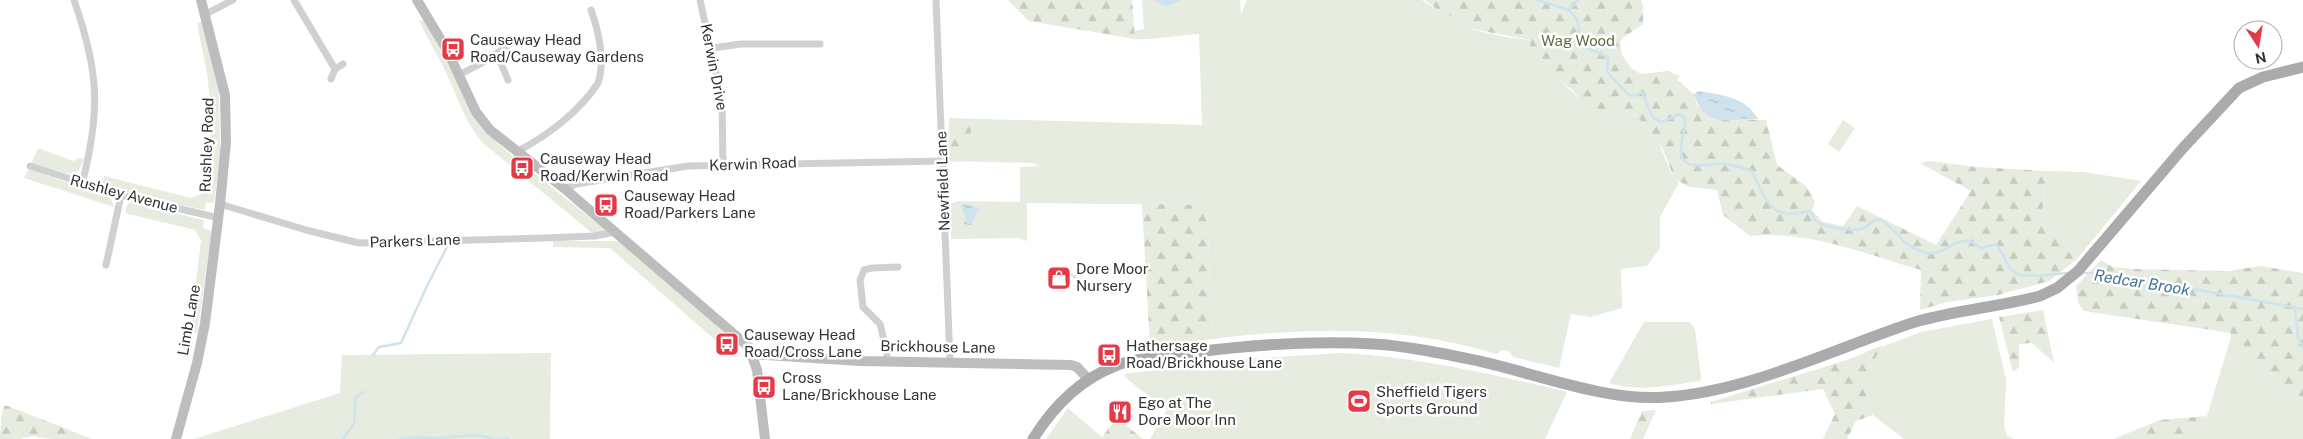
<svg xmlns="http://www.w3.org/2000/svg" width="2303" height="439" font-family="'Public Sans',sans-serif">
  <style>
    .green { fill: #e6ecdf }
    .forest { fill: url(#forest-firs) }
    .water { fill: url(#water-ripples) }
    .lines { fill: none; stroke-linecap: round; stroke-linejoin: round }
    .stream { stroke: #cfe2ee; stroke-width: 2.5 }
    .street { stroke: #d0d0d0; stroke-width: 7 }
    .secondary { stroke: #bdbdbd; stroke-width: 10 }
    .primary { stroke: #ababab; stroke-width: 11 }
    .labels { text-anchor: middle; stroke-width: 5; stroke-linejoin: round; paint-order: stroke }
    .poi-label { font-size: 15px; fill: #333; stroke: #fff; text-anchor: start }
    .park-label { font-size: 15px; fill: #56703f; stroke: #fff }
    .street-label { font-size: 15px; fill: #333; stroke: #fff }
    .water-label { font-size: 16px; font-style: italic; fill: #3f7597; stroke: #fff }
  </style>
  <defs>
    <pattern id="forest-firs" width="22" height="20" patternUnits="userSpaceOnUse" patternTransform="scale(1.25)"><rect width="22" height="20" fill="#e6ecdf"/><path d="M5 1l3.5 6h-7zM16 11l3.5 6h-7z" fill="#c6cbc0"/></pattern>
    <pattern id="water-ripples" width="26" height="14" patternUnits="userSpaceOnUse" patternTransform="scale(1.25)"><rect width="26" height="14" fill="#cfe2ee"/><path d="M2 4q2-2 4 0t4 0M15 11q2-2 4 0t4 0" fill="none" stroke="#b2c2cd"/></pattern>
  </defs>
  <rect width="100%" height="100%" fill="#fff"/>
  <g class="green">
    <path d="M1142 0H1240L1241 14 1247 0H1422L1440 12 1451 16 1461 27 1506 37 1531 40 1529 49 1581 101 1608 113 1628 111 1639 118 1660 145 1670 171 1679 183 1660 217V248L1647 266 1621 269 1622 308 1591 317 1571 314 1559 368 1513 357 1509 351 1502 350 1497 354C1401 325 1310 327 1212 339L1207 205 1027 203V241L1018 238 951 239 949 204 958 201 1020 202V167L1040 166 1033 163 948 161 949 118 1202 125 1199 34C1177 35 1156 40 1135 39V31L1144 29Z"/>
    <path d="M424 20 483 130 503 148 604 229V231L592 233 483 143C466 124 460 104 450 81 441 61 429 41 419 21Z"/>
    <path d="M202 22 219 88 220 155 214 203 206 202 205 210 134 195 102 184 104 176 191 198 202 194 206 189 212 118 207 74 197 23Z"/>
    <path d="M1843 120 1855 128 1839 152 1828 144Z"/>
    <path d="M38 148 73 161 79 158 84 159 78 172 70 174 31 164Z"/>
    <path d="M29 169 110 197 114 207 24 178Z"/>
    <path d="M2046 171 2083 172 2141 181 2077 259 2042 213Z"/>
    <path d="M131 202 204 220 203 228 212 231 197 333 190 332 201 240 195 230 125 213 127 205Z"/>
    <path d="M553 241H617L624 244 730 338 722 346 610 248 553 247Z"/>
    <path d="M1992 319 2006 380 2004 426 2007 436 2014 439H1904L1873 415 1853 358 1921 332Z"/>
    <path d="M1644 322H1690L1695 329 1701 378 1700 381C1669 385 1639 393 1609 383Z"/>
    <path d="M2231 337 2289 391 2303 399V439H2200Z"/>
    <path d="M551 353 550 439H194L340 393 342 355Z"/>
    <path d="M1341 353C1418 357 1492 374 1567 392L1545 439H1150L1167 410 1126 378 1124 374 1230 360Z"/>
    <path d="M1068 408 1104 439H1046Z"/>
  </g>
  <g class="forest">
    <path d="M1008 0H1132L1135 39 1029 21Z"/>
    <path d="M1425 0H1641L1643 5V24L1624 37 1620 42 1622 55 1631 68 1641 74 1668 71 1680 76 1677 80 1694 94 1697 105 1714 119 1766 120 1777 165 1806 186 1815 202 1812 210 1823 222 1843 226 1857 206 1936 245 1971 191 1920 163 1930 161 1976 167 2046 171 2042 213 2077 259 2049 281 1998 295 1947 302 1920 310 1921 270C1865 254 1809 230 1750 236L1723 215 1717 190 1689 187 1674 178 1662 147 1637 116 1628 111 1608 113 1597 111 1581 101 1572 90 1532 57 1529 49 1531 40 1461 27 1451 16 1440 12Z"/>
    <path d="M949 125 974 127 967 139 959 162 948 161Z"/>
    <path d="M1142 204 1207 205 1212 339 1150 347Z"/>
    <path d="M2101 260 2113 267 2132 269 2228 271 2260 266 2303 273V399L2289 391 2231 337V333L2084 311 2078 303 2076 286Z"/>
    <path d="M2043 310 2054 363 2032 343 2019 344V367L2013 372 1999 317Z"/>
    <path d="M1882 345 1862 383 1873 415 1856 421 1847 439H1823L1835 414 1823 389 1711 404V402L1853 358Z"/>
    <path d="M4 406H8L92 439H52L33 436 19 439H0L1 418Z"/>
    <path d="M1656 410 1643 439H1630L1642 411Z"/>
    <path d="M2207 416 2200 439H2114L2160 420Z"/>
    <path d="M1117 418 1143 439H1104L1102 437Z"/>
  </g>
  <g class="water">
    <path d="M1155 0H1180C1171 6 1163 9 1155 0Z"/>
    <path d="M1699 91C1722 95 1746 97 1758 119 1729 119 1704 128 1694 94Z"/>
    <path d="M966 204 980 208 971 225 964 224 966 219 961 206Z"/>
  </g>
  <g class="lines">
    <g class="stream">
      <path d="M1538 0 1569 10 1577 19 1581 42 1584 47 1608 57 1607 72 1628 94 1632 96 1642 92C1648 103 1648 119 1662 122L1680 114 1685 119C1686 130 1680 139 1681 153 1683 173 1712 162 1725 164 1734 165 1743 168 1751 170 1762 187 1764 213 1790 214 1797 214 1803 212 1810 211 1812 214 1814 219 1816 221 1824 228 1855 232 1864 228 1871 225 1872 218 1881 220 1898 230 1899 245 1924 252 1944 258 1952 239 1968 241 1973 241 1977 246 1981 248L1996 244C2003 252 2004 260 2010 268 2019 282 2054 273 2070 273"/>
      <path d="M1569 10 1578 0"/>
      <path d="M1053 270H1062L1072 275"/>
      <path d="M2080 273H2094L2177 286 2303 309"/>
      <path d="M1074 276 1077 279"/>
      <path d="M2295 308 2298 336 2303 348"/>
      <path d="M373 355 379 347 401 343 427 286 447 247"/>
      <path d="M343 439 354 423 356 397 363 392"/>
      <path d="M400 439C413 436 422 438 435 438 455 438 475 432 494 439"/>
      <path d="M498 439H509"/>
    </g>
    <g class="street">
      <path d="M74 0C99 72 101 110 82 184"/>
      <path d="M294 0 335 69 343 64"/>
      <path d="M700 0 722 100 723 165"/>
      <path d="M936 0 950 361"/>
      <path d="M206 14 233 0"/>
      <path d="M712 48 741 44H820"/>
      <path d="M497 54 508 80"/>
      <path d="M459 75 491 58 512 42 521 39"/>
      <path d="M331 79 335 69"/>
      <path d="M518 151C547 136 580 111 598 83 606 62 598 29 591 10"/>
      <path d="M30 166 121 195 219 218"/>
      <path d="M565 189 576 184 688 166 943 161"/>
      <path d="M220 204 306 230 359 243 545 238 595 236 615 232"/>
      <path d="M106 265 121 195"/>
      <path d="M887 361V353L880 324 863 307 860 280 864 270 872 268 898 267"/>
    </g>
    <g class="secondary">
      <path d="M417 0 448 52 476 112 490 130 565 189 749 347 757 370 765 439"/>
      <path d="M752 354 860 361 1071 365 1077 367 1088 379"/>
      <path d="M176 439 197 363 205 323 220 204 226 142 225 95 201 0"/>
    </g>
    <path class="primary" d="M1033 439C1053 407 1079 380 1115 366 1137 357 1164 357 1188 353 1249 345 1312 340 1374 344 1408 346 1445 354 1479 361 1537 374 1608 402 1666 397 1751 391 1835 348 1915 322 1956 310 1999 307 2040 296L2057 288 2078 271 2183 148 2239 88 2263 77 2303 67"/>
  </g>
  <defs>
    <g id="bus-square" transform="scale(1.25)"><rect x="-9" y="-9" width="18" height="18" rx="4" fill="#e63946" stroke="#fff"/><path d="M-5-6H5V4H4V6H2V4H-2V6H-4V4H-5ZM-3.5-4V0h7V-4ZM-3.5 1.2v1.5H-2V1.2ZM2 1.2v1.5H3.5V1.2Z" fill="#fff"/></g>
    <g id="shop-square" transform="scale(1.25)"><rect x="-9" y="-9" width="18" height="18" rx="4" fill="#e63946" stroke="#fff"/><path d="M-5-2.5h2.3a2.7 3.5 0 0 1 5.4 0H5L5.5 6h-11ZM-1.5-2.5h3a1.5 2.3 0 0 0-3 0Z" fill="#fff"/></g>
    <g id="stadium-square" transform="scale(1.25)"><rect x="-9" y="-9" width="18" height="18" rx="4" fill="#e63946" stroke="#fff"/><path d="M0-5a6.5 5 0 1 0 0 10a6.5 5 0 1 0 0-10ZM-3.5-1.8h7v3.6h-7Z" fill="#fff"/></g>
    <g id="restaurant-square" transform="scale(1.25)"><rect x="-9" y="-9" width="18" height="18" rx="4" fill="#e63946" stroke="#fff"/><path d="M-5-6h1v4h1v-4h1v4h1v-4h1v5L-1.5 .5V6h-2V.5L-5-1ZM5-6V6H3V1.5H1.5Q1.5-4 5-6Z" fill="#fff"/></g>
  </defs>
  <g fill-rule="evenodd">
    <use href="#bus-square" x="453" y="49"/>
    <use href="#bus-square" x="522" y="168"/>
    <use href="#bus-square" x="606" y="205"/>
    <use href="#shop-square" x="1059" y="278"/>
    <use href="#bus-square" x="727" y="344"/>
    <use href="#bus-square" x="1109" y="355"/>
    <use href="#bus-square" x="764" y="387"/>
    <use href="#stadium-square" x="1359" y="401"/>
    <use href="#restaurant-square" x="1120" y="412"/>
  </g>
  <g class="labels">
    <g class="poi-label">
      <text x="470" y="45">Causeway Head<tspan x="470" dy="17">Road/Causeway Gardens</tspan></text>
      <text x="540" y="164">Causeway Head<tspan x="540" dy="17">Road/Kerwin Road</tspan></text>
      <text x="624" y="201">Causeway Head<tspan x="624" dy="17">Road/Parkers Lane</tspan></text>
      <text x="1076" y="274">Dore Moor<tspan x="1076" dy="17">Nursery</tspan></text>
      <text x="744" y="340">Causeway Head<tspan x="744" dy="17">Road/Cross Lane</tspan></text>
      <text x="1126" y="351">Hathersage<tspan x="1126" dy="17">Road/Brickhouse Lane</tspan></text>
      <text x="782" y="383">Cross<tspan x="782" dy="17">Lane/Brickhouse Lane</tspan></text>
      <text x="1376" y="397">Sheffield Tigers<tspan x="1376" dy="17">Sports Ground</tspan></text>
      <text x="1138" y="408">Ego at The<tspan x="1138" dy="17">Dore Moor Inn</tspan></text>
    </g>
    <g class="park-label">
      <text x="1578" y="46">Wag Wood</text>
    </g>
    <g class="street-label">
      <text transform="translate(714 67) rotate(79)" y="5">Kerwin Drive</text>
      <text transform="translate(207 145) rotate(-88)" y="5">Rushley Road</text>
      <text transform="translate(753 164) rotate(-2)" y="5">Kerwin Road</text>
      <text transform="translate(943 181) rotate(-92)" y="5">Newfield Lane</text>
      <text transform="translate(124 194) rotate(15)" y="5">Rushley Avenue</text>
      <text transform="translate(415 241) rotate(-2)" y="5">Parkers Lane</text>
      <text transform="translate(189 320) rotate(-80)" y="5">Limb Lane</text>
      <text transform="translate(938 347) rotate(1)" y="5">Brickhouse Lane</text>
    </g>
    <g class="water-label">
      <text transform="translate(2142 282) rotate(9)" y="6">Redcar Brook</text>
    </g>
  </g>
  <g transform="translate(2258 45) rotate(168)"><circle r="24" fill="#ffffff" stroke="#adadad"/>
  <path d="M0-4L9 19L0 12L-9 19Z" fill="#e63946"/>
  <text y="-8" font-size="14" font-weight="bold" text-anchor="middle" fill="#333333">N</text>
  </g>
</svg>
